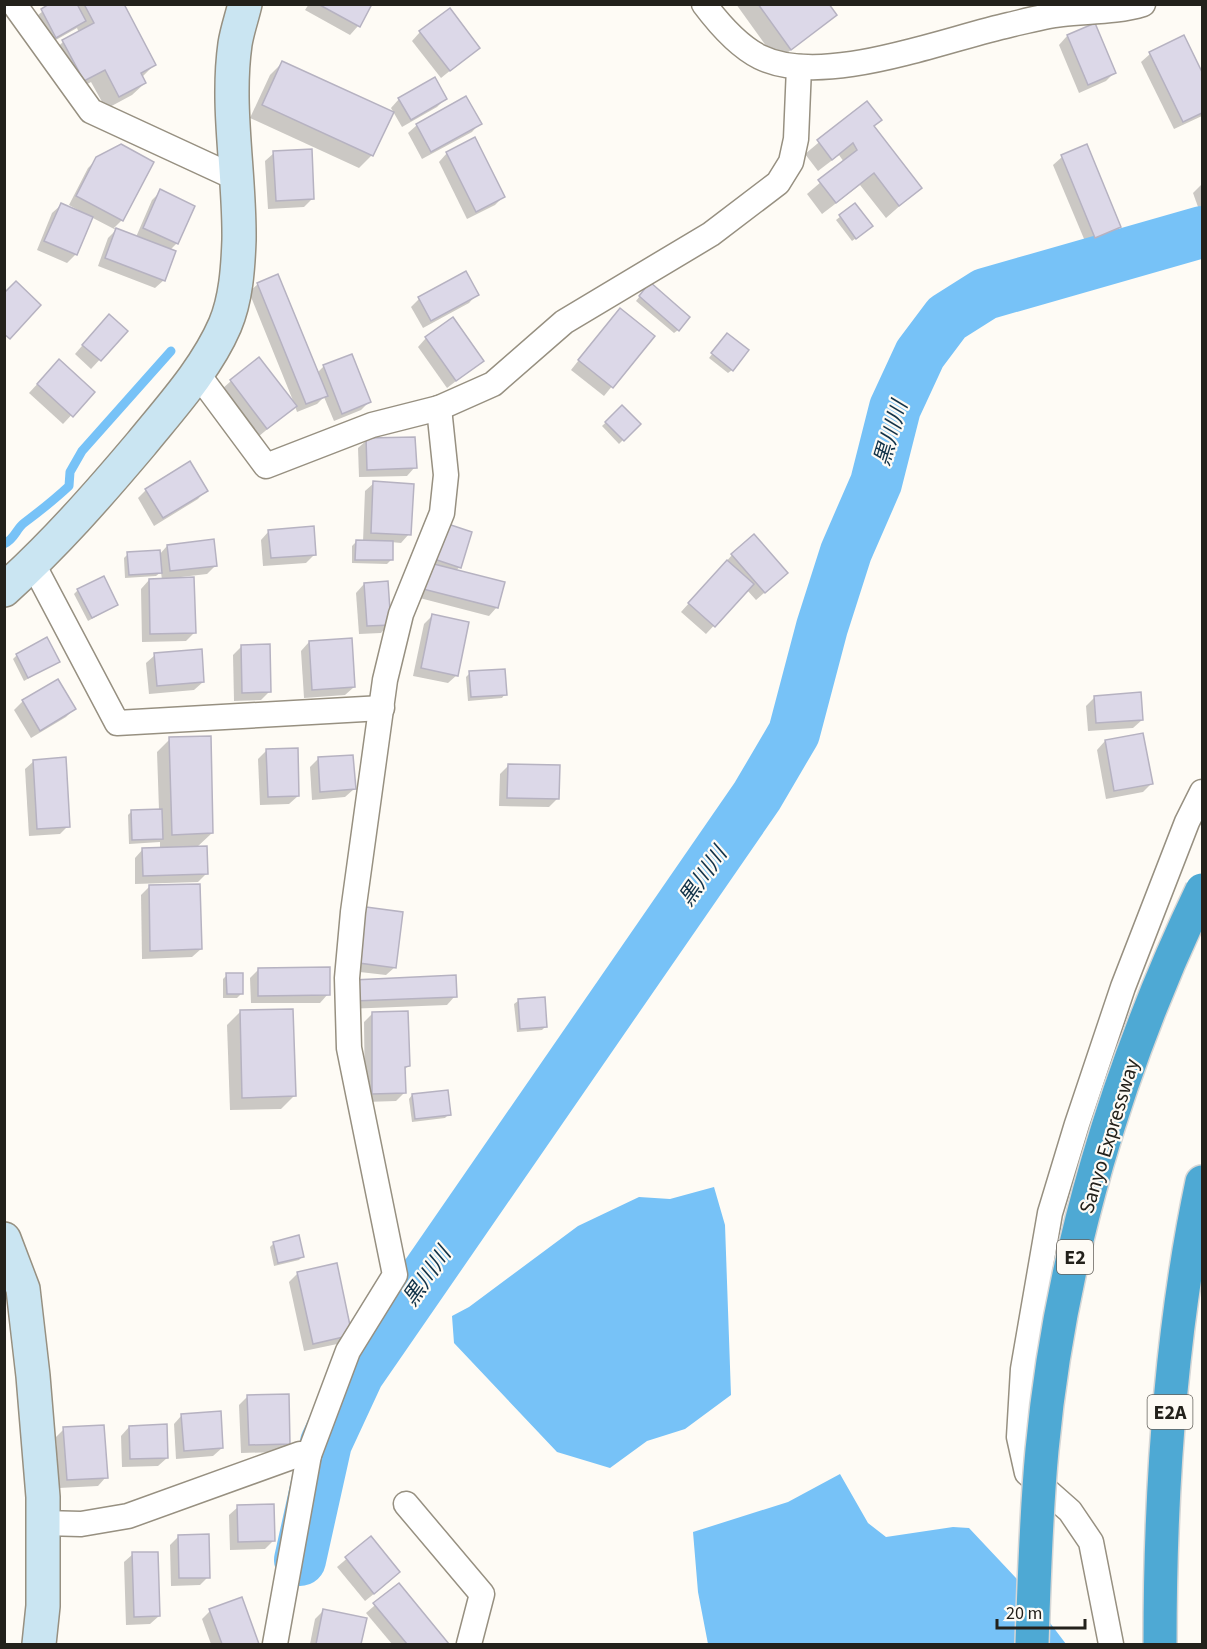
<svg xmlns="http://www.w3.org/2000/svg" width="1207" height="1649" font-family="'Source Sans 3','Noto Sans JP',sans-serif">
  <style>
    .water { fill: #77c2f7 }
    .shadow { fill: #0003 }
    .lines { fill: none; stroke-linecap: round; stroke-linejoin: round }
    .stream { stroke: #77c2f7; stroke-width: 9 }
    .river { stroke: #77c2f7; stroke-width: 52 }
    .building { fill: #dcd8e8; stroke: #b6b2c1; stroke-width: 1.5 }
    .street-casing { stroke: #979081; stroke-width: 27 }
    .secondary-casing { stroke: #979081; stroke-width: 36 }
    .highway-casing { stroke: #d7d7d6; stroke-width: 36 }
    .street { stroke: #fff; stroke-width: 24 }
    .secondary { stroke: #cae5f2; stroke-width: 33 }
    .highway { stroke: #4ea9d4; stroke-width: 33 }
    .highway-bridge-casing { stroke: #d7d7d6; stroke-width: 36; stroke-linecap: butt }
    .highway-bridge { stroke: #4ea9d4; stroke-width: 33 }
    .labels { text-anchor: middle; stroke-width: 4.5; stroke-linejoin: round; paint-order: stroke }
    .shield { fill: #fefbf5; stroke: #65625c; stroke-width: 1.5 }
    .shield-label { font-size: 20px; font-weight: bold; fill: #23211b }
    .street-label { font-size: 21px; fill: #23211b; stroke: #fefbf5 }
    .water-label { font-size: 22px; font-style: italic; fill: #113248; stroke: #fefbf5 }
  </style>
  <rect width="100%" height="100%" fill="#fefbf5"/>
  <g class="water">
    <path d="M714 1187 725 1225 731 1395 685 1429 647 1441 610 1468 557 1452 454 1343 452 1316 469 1307 578 1226 639 1197 670 1199Z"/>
    <path d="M840 1474 868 1523 886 1537 953 1527 969 1528 1016 1578 1066 1644H708L698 1592 693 1532 788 1502Z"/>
  </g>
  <g class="shadow">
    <path d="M52 4H122L154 65 142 77 145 83 132 95 106 109 91 82 71 93 50 54 63 42 79 33 77 28 47 45 33 19Z"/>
    <path d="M309 4H370L358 26 350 35 305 10Z"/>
    <path d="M736 4H827L835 15 777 61Z"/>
    <path d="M1094 25 1114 73 1106 81 1079 93 1059 45 1067 36Z"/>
    <path d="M420 32 478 48 441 78 412 41Z"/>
    <path d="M1184 37 1202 75V116L1174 129 1141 62 1150 54Z"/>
    <path d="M282 63 372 155 359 168 250 118 270 75Z"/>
    <path d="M399 99H445L437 107 402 127 391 108Z"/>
    <path d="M866 103 873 127 920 188 886 218 860 185 822 214 807 194 844 162 839 155 818 171 805 154Z"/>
    <path d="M480 123 472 132 422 159 408 133 417 125Z"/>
    <path d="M1086 146 1120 227 1111 235 1087 246 1053 165 1062 157Z"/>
    <path d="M274 153 313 198 304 207 268 209 265 161Z"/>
    <path d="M447 153 503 197 495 205 467 219 439 162Z"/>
    <path d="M97 159 122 220 114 228 136 237 152 200 161 191 177 243 170 250 164 280 155 288 98 266 108 238 116 230 91 217 76 254 67 263 37 250 52 213 61 205 77 212 78 210 69 205 88 168Z"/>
    <path d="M1202 184V218L1193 193Z"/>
    <path d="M855 205 867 230 852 241 836 220Z"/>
    <path d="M258 284 317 373 324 366 370 401 361 410 334 421 324 397 317 404 297 412 295 406 258 437 222 389 231 381 259 359 294 403 249 292Z"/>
    <path d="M646 288 678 330 674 333 636 301Z"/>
    <path d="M477 294 469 303 423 328 411 307 419 299Z"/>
    <path d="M612 318 653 336 604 396 571 370Z"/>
    <path d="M101 324 126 331 91 369 75 354Z"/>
    <path d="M426 338 482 361 447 388 418 347Z"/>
    <path d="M724 339 732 370 728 373 709 358Z"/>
    <path d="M51 369 93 392 63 424 29 393Z"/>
    <path d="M622 407 639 424 619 444 602 426Z"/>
    <path d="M367 440 415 467 407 476 359 477 358 448Z"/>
    <path d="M374 483 409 534 401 543 391 542V560L387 564 352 563V546L356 542H363L365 491Z"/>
    <path d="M146 490H206L198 499 154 526 138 498Z"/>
    <path d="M269 531 315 554 306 563 263 566 261 540Z"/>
    <path d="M436 533 460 567 455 571 497 607 489 616 412 596Z"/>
    <path d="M167 546 216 565 207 574 181 577 194 633 186 641 142 642 141 589 149 580H162L161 572 156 576 125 578 124 558 128 554 159 555Z"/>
    <path d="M732 555 778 581 756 600 747 590 706 634 681 612Z"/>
    <path d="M364 584 389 624 381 633 359 634 356 593Z"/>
    <path d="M78 590 117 605 88 621 74 594Z"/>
    <path d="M432 616 457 675 448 683 413 676 424 624Z"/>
    <path d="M309 642 354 687 345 695 304 698 301 651Z"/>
    <path d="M242 646 269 692 261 700 234 701 233 655Z"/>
    <path d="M17 655 58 661 24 681 13 659Z"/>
    <path d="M155 655 203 682 194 690 149 694 146 663Z"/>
    <path d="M470 673 505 694 502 698 468 701 466 677Z"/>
    <path d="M57 681 74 709 66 717 31 738 14 710 23 701Z"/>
    <path d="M1095 697 1142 720 1133 728 1088 731 1086 706Z"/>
    <path d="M170 739 212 833 196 848 206 874 198 882 135 884V858L143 849H160V842L129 844 128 815 132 811 159 810 157 752Z"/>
    <path d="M1105 741 1152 783 1143 792 1106 799 1097 750Z"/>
    <path d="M267 750 298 796 289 804 260 805 258 759Z"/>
    <path d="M319 758 354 789 345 797 312 800 310 767Z"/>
    <path d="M34 761 68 826 60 834 29 836 25 769Z"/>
    <path d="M508 766 558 798 549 807 499 806 500 774Z"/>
    <path d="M149 887 201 949 192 957 142 959 141 895Z"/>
    <path d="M366 909 395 967 386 975 351 971 358 917Z"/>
    <path d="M259 969 328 994 320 1003H251L250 978Z"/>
    <path d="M227 975 241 994 237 998H223V979Z"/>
    <path d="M345 990 455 996 447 1005 346 1009Z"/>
    <path d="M518 1001 546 1026 542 1030 517 1032 514 1004Z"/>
    <path d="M240 1012 294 1096 281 1109 230 1110 227 1025Z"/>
    <path d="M372 1014 408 1066 404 1070 405 1092 396 1101 365 1102 364 1022Z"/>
    <path d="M412 1095 449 1114 445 1118 412 1122 409 1099Z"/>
    <path d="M274 1243 302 1257 299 1260 274 1266 270 1247Z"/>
    <path d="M298 1273 350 1335 342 1343 304 1351 289 1282Z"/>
    <path d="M248 1396 289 1443 280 1452 241 1453 239 1405Z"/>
    <path d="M182 1415 222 1448 213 1456 176 1459 174 1424Z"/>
    <path d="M129 1427 167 1458 158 1466 122 1467 121 1436Z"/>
    <path d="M64 1429 106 1477 98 1486 59 1488 56 1437Z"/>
    <path d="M238 1507 273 1541 265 1549 230 1550 229 1515Z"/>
    <path d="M179 1536 208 1577 200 1585 171 1586 170 1545Z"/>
    <path d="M371 1538 390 1581 365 1601 337 1567Z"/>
    <path d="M133 1554 159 1616 150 1624 126 1625 124 1562Z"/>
    <path d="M398 1585 447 1644H392L366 1613Z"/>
    <path d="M241 1599 258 1644H211L202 1619 210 1611Z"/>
    <path d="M323 1611 365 1619 360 1644H310L315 1619Z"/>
  </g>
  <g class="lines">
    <path class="stream" d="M4 544C15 539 16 529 24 523 40 511 54 500 69 486L70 472 82 451 171 351"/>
    <path class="river" d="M300 1560 326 1443 358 1374 757 796 794 733 822 627 846 552 876 483 895 408 920 354 947 318 985 294 1202 232"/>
  </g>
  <g class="building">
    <path d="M49 4H77L86 21 56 38 41 9Z"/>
    <path d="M84 4H124L156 65 141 73 146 83 119 97 105 70 84 81 62 40 94 23Z"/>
    <path d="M318 4H372L360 27Z"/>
    <path d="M758 4H829L837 15 791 50Z"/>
    <path d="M450 8 480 48 450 71 419 31Z"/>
    <path d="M1095 23 1116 73 1088 85 1067 35Z"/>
    <path d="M1184 35 1202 72V113L1183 122 1149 52Z"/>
    <path d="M282 61 394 112 373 156 262 105Z"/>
    <path d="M435 77 447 99 411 120 398 98Z"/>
    <path d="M466 96 482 124 431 152 416 124Z"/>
    <path d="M867 101 882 120 874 126 922 188 899 206 874 173 836 203 818 180 857 150 853 143 832 160 817 140Z"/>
    <path d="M475 137 505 197 476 212 446 152Z"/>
    <path d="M121 144 154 162 123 221 76 196 96 157Z"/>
    <path d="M1087 144 1121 227 1095 238 1061 155Z"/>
    <path d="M312 149 314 199 276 201 273 151Z"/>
    <path d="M160 189 195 206 178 244 143 228Z"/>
    <path d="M61 203 93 217 77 255 44 241Z"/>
    <path d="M855 203 873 226 856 239 839 215Z"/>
    <path d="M116 228 176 251 165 281 105 258Z"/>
    <path d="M466 271 479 295 431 321 418 297Z"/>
    <path d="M278 274 328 396 306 404 257 283Z"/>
    <path d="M16 281 41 305 10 339 4 334V293Z"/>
    <path d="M650 282 690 317 679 331 639 296Z"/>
    <path d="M620 308 655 336 613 388 578 360Z"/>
    <path d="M109 314 128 331 101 361 82 345Z"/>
    <path d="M453 317 484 361 456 381 425 337Z"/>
    <path d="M727 333 749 350 733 371 711 353Z"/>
    <path d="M352 354 371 402 342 414 323 365Z"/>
    <path d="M259 357 297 406 267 429 230 380Z"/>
    <path d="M59 359 95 392 73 417 37 384Z"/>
    <path d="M622 405 641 424 624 441 605 422Z"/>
    <path d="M415 437 417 468 367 470 366 438Z"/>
    <path d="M190 461 208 491 163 518 145 489Z"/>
    <path d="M373 481 414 484 411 535 371 533Z"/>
    <path d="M445 523 472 532 461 568 434 559Z"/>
    <path d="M314 526 316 555 271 558 268 530Z"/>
    <path d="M754 534 788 573 765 593 731 554Z"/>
    <path d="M214 539 217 566 170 571 167 545Z"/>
    <path d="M356 540 393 541V560H355Z"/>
    <path d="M160 550 162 573 129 575 127 552Z"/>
    <path d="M727 560 754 584 715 627 688 603Z"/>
    <path d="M426 562 505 582 498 608 419 588Z"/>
    <path d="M104 576 118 605 92 618 77 589Z"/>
    <path d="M194 577 196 633 150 634 149 579Z"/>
    <path d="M388 581 391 625 367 626 364 583Z"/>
    <path d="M432 614 469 622 458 676 421 668Z"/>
    <path d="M47 637 60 662 28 678 16 654Z"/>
    <path d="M352 638 355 687 312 690 309 641Z"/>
    <path d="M270 644 271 692 242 693 241 645Z"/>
    <path d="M202 649 204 682 157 686 154 653Z"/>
    <path d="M505 669 507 695 471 697 469 671Z"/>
    <path d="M58 679 76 709 40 731 22 700Z"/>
    <path d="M1141 692 1143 720 1096 723 1094 696Z"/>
    <path d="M1143 733 1153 784 1114 791 1105 740Z"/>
    <path d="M211 736 213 833 172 835 169 737Z"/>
    <path d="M298 748 299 796 268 797 266 749Z"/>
    <path d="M353 755 356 789 320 792 318 757Z"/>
    <path d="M66 757 70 827 37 829 33 760Z"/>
    <path d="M508 764 560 765 559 799 507 798Z"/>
    <path d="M162 809 163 839 132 840 131 810Z"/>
    <path d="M207 846 208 874 143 876 142 848Z"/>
    <path d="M200 884 202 949 150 951 149 885Z"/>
    <path d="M366 907 403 912 396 968 359 963Z"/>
    <path d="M330 967V995L258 996V968Z"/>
    <path d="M226 973H243V994H227Z"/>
    <path d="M456 975 457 997 354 1001 353 980Z"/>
    <path d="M545 997 547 1027 520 1029 518 999Z"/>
    <path d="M293 1009 296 1096 242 1098 240 1010Z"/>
    <path d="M408 1011 410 1066 405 1067 406 1093 372 1094V1012Z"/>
    <path d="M448 1090 451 1115 415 1119 412 1094Z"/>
    <path d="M299 1235 304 1257 278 1263 273 1242Z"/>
    <path d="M337 1263 352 1335 313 1344 297 1272Z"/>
    <path d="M289 1394 290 1444 249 1445 247 1395Z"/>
    <path d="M221 1411 223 1448 184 1451 181 1414Z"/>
    <path d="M167 1424 168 1458 130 1459 129 1426Z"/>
    <path d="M104 1425 108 1478 67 1480 63 1427Z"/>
    <path d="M274 1504 275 1541 238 1542 237 1505Z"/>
    <path d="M209 1534 210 1578H179L178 1535Z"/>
    <path d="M371 1536 400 1572 374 1594 345 1557Z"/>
    <path d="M132 1552H158L160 1616 134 1617Z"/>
    <path d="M399 1583 449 1644H407L373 1603Z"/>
    <path d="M242 1597 259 1644H222L209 1609Z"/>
    <path d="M323 1609 367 1618 361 1644H316Z"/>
  </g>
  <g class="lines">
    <g class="street-casing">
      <g id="street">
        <path d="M14 4 91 111 236 178"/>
        <path d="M704 4C719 24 738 46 760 57 823 88 942 40 1009 25 1026 21 1044 16 1062 14 1089 11 1117 12 1143 4"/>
        <path d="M197 373 266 466 372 425 439 408 493 384 564 322 711 234 778 183 791 162 796 139 799 67"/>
        <path d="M33 564 117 723 382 708"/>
        <path d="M406 1504 482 1594 469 1644"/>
        <path d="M43 1523 81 1524 128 1516 300 1454 309 1455"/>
        <path d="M275 1644 309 1455 348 1351 395 1275 349 1048 347 978 353 912 385 680 401 614 442 513 446 475 439 408"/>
        <path d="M1111 1644 1091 1542 1070 1511 1027 1473 1019 1437 1023 1369 1050 1213 1077 1124 1123 987 1187 822 1202 792"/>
      </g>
    </g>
    <g class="secondary-casing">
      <g id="secondary">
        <path d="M4 590C54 545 98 495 141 444 171 407 206 369 225 325 236 299 238 268 239 240 240 175 226 108 235 44 237 31 242 17 245 4"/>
        <path d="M4 1239 23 1289 33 1376 43 1497V1606L39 1644"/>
      </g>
    </g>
    <g class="highway-casing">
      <path id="highway" d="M1160 1644C1160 1490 1170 1333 1202 1182"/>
    </g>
    <use href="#street" class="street"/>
    <use href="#secondary" class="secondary"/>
    <use href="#highway" class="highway"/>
    <g class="highway-bridge-casing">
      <path id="highway-bridge" d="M1032 1644C1034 1580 1036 1514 1042 1450 1060 1256 1118 1065 1202 890"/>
    </g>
    <use href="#highway-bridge" class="highway-bridge"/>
  </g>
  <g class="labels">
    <g class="shield">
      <rect x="1057" y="1240" width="36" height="34" rx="4.5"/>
      <rect x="1147.5" y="1395" width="45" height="34" rx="4.5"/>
    </g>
    <g class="shield-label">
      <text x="1075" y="1264">E2</text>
      <text x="1170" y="1419">E2A</text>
    </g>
    <g class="street-label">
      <text transform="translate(1109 1136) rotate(-73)" y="7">Sanyo Expressway</text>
    </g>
    <g class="water-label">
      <text transform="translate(890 433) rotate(-73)" y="8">黒川川</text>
      <text transform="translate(702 876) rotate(-55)" y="8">黒川川</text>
      <text transform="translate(426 1276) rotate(-55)" y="8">黒川川</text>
    </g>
  </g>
  <rect width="1207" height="1649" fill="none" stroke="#23211b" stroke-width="12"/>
  <path d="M997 1619v9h88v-9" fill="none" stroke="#23211b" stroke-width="3"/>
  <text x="1006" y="1619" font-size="18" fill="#23211b" stroke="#fefbf5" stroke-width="4.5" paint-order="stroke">20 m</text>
</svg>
